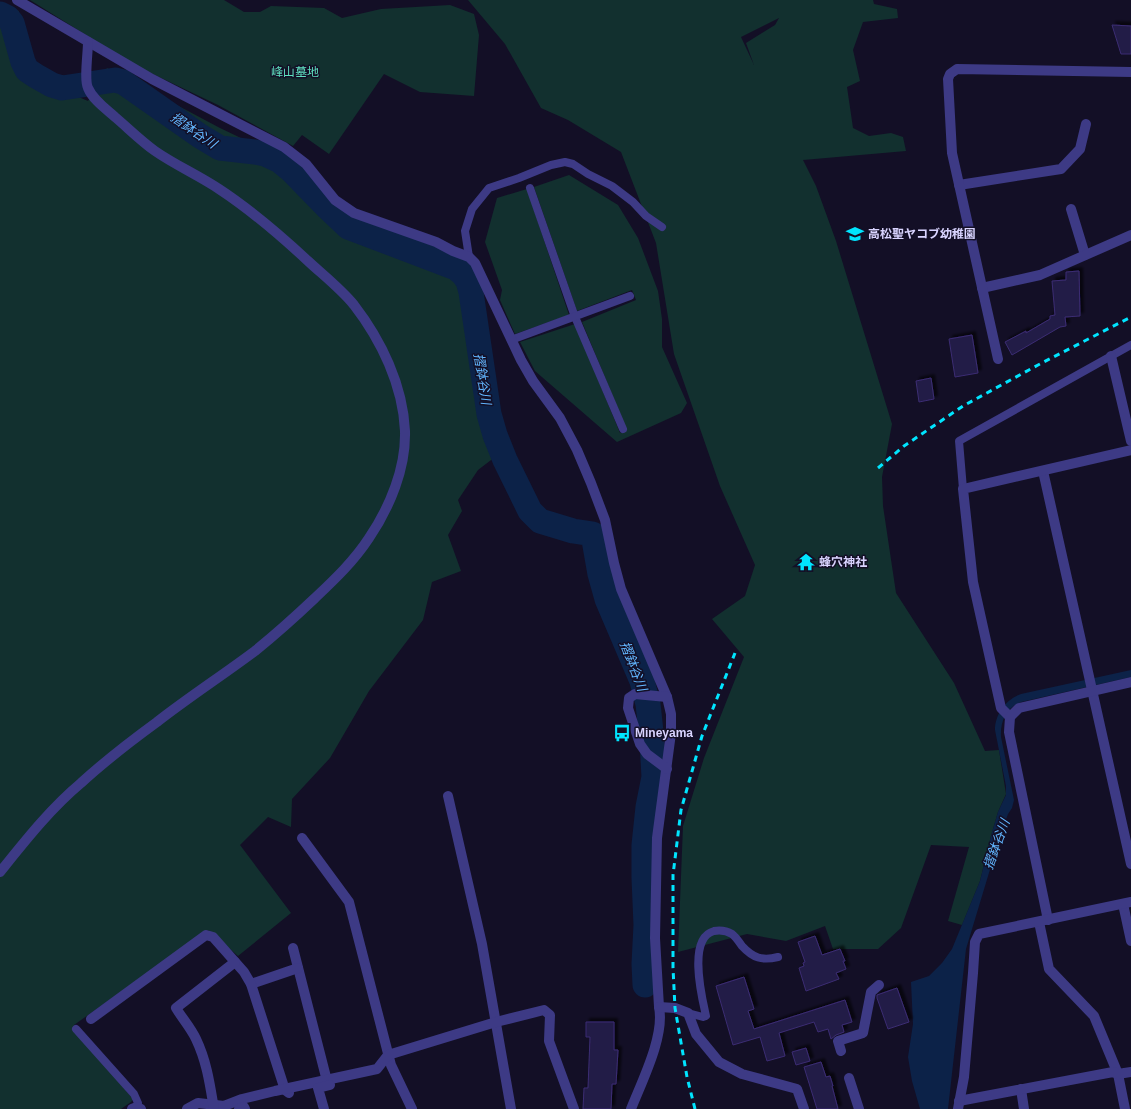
<svg xmlns="http://www.w3.org/2000/svg" width="1131" height="1109" font-family="Helvetica,'Noto Sans JP',sans-serif">
  <style>
    .green { fill: #12302f; fill-rule: evenodd }
    .water { fill: #0c2248 }
    .lines { fill: none; stroke-linecap: round; stroke-linejoin: round }
    .river { stroke: #0c2248; stroke-width: 25 }
    .building { fill: #241b47; stroke: #3b2d73; filter: url(#shadow) }
    .service { stroke: #3d3a85; stroke-width: 8 }
    .pedestrian { stroke: #3d3a85; stroke-width: 10 }
    .minor { stroke: #3d3a85; stroke-width: 10 }
    .rail { stroke: #00e5ff; stroke-width: 3; stroke-dasharray: 6 5; stroke-linecap: butt }
    .labels { text-anchor: middle; stroke-width: 3; stroke-linejoin: round; paint-order: stroke }
    .park-label { font-size: 12px; fill: #5fe0c0; stroke: #130f26 }
    .poi-label { font-size: 12px; font-weight: bold; fill: #d9d4ff; stroke: #130f26; text-anchor: start }
    .water-label { font-size: 13px; font-style: italic; fill: #62b6ff; stroke: #130f26 }
  </style>
  <defs>
    <filter id="shadow"><feDropShadow dx="3.5" dy="-3.5" stdDeviation="1" flood-color="#0009"/></filter>
  </defs>
  <rect width="100%" height="100%" fill="#130f26"/>
  <g class="green">
    <path d="M30 0H224L244 12H260L271 6 324 8 342 18 381 9 450 5 474 14 479 35 474 96 420 92 384 74 329 154 302 135 293 146 218 105 134 65Z"/>
    <path d="M468 0H873L874 4 897 9 898 18 863 22 853 50 860 81 847 87 853 128 869 136 891 133 903 137 906 151 803 160 816 186 836 241 892 424 882 477 883 506 896 593 954 683 985 751 999 750 1006 794 998 812 991 836 980 881 962 925 948 921 969 847 931 845 901 928 878 949H833L825 926 786 941 747 934 678 952 683 826 704 758 744 657 712 619 745 596 755 565 720 486 674 354 656 243 621 152 568 120 541 108 505 44ZM779 18 775 25 746 43 754 65 741 37Z"/>
    <path d="M0 3 19 11 20 39 34 78 88 101 107 68 220 128 291 162 322 200 350 225 436 252 465 270 475 284 496 422 495 457 478 470 458 500 462 511 448 535 461 571 432 582 423 620 369 691 330 758 292 799 291 827 268 817 240 845 291 913 238 956 208 930 74 1025 75 1030 133 1099 131 1102 121 1109H0Z"/>
    <path d="M569 175 618 205 638 238 658 291 662 319V347L687 403 681 413 617 442 535 371 520 342 575 324 620 433 627 430 582 322 636 300 632 290 577 311 534 187Z"/>
    <path d="M527 189 569 315 515 334 500 300 502 290 485 242 497 198Z"/>
  </g>
  <path class="water" d="M1131 670V677L1021 702C1006 708 1000 722 1001 737L1014 800 1012 808 1008 814 1001 833 966 949 948 1109H920L912 1081 908 1057 913 1024 911 982 929 976 942 963 952 949 980 881 991 836 998 812 1006 795V786L995 730C995 714 1006 699 1021 694Z"/>
  <g class="lines">
    <path class="river" d="M0 14 8 18 12 23 23 62 27 70 36 76 52 85 62 88 115 80 123 82 200 136 220 148 255 152 265 154 280 161 291 170 328 208 348 227 456 268 463 274 468 281 471 292 489 414 495 435 505 460 530 511 540 521 573 531 593 534 600 574 607 599 642 681 648 704 652 741 654 777 648 807 644 845V878L646 925 644 964 645 985"/>
  </g>
  <g class="building">
    <path d="M1112 25 1131 26V54H1121Z"/>
    <path d="M1079 271 1080 316 1065 317 1066 326 1060 327 1012 355 1005 342 1026 331V333L1050 319V316L1055 315 1052 281 1066 280V272Z"/>
    <path d="M972 335 978 373 955 377 949 339Z"/>
    <path d="M931 378 934 399 919 402 916 381Z"/>
    <path d="M815 936 822 955 840 949 845 961H843L846 969 836 973 839 979 806 991 799 968 804 966 803 963 805 962 798 942Z"/>
    <path d="M744 977 754 1009 748 1011 754 1029 845 1000 852 1022 842 1025 844 1032 836 1035 831 1039 828 1029 818 1032 814 1022 779 1033 785 1056 767 1061 760 1037 733 1045 716 986Z"/>
    <path d="M897 988 909 1022 888 1029 877 998V995Z"/>
    <path d="M586 1022H614V1050H618L616 1084H612L611 1109H583L584 1088H588L590 1037H586Z"/>
    <path d="M806 1048 810 1061 796 1065 792 1052Z"/>
    <path d="M821 1062 826 1077 830 1076 833 1086H832L838 1109H817L804 1067Z"/>
  </g>
  <g class="lines">
    <g class="service">
      <path d="M530 188 575 317 623 429"/>
      <path d="M469 257 465 231 472 209 489 188 519 178 551 165 565 162 573 164 588 174 612 186 633 202 646 216 662 227"/>
      <path d="M511 340 630 296"/>
      <path d="M963 489 959 441 1131 345"/>
      <path d="M688 1013 703 1017 706 1016C702 998 687 938 714 931 720 930 727 931 732 934 736 937 739 942 742 946 753 958 762 961 778 957"/>
      <path d="M76 1029 134 1094 138 1103 137 1107"/>
    </g>
    <g class="pedestrian">
      <path d="M841 1051 838 1041 863 1033 871 992 879 985"/>
      <path d="M849 1078 859 1109"/>
    </g>
    <g class="minor">
      <path d="M17 0 152 79 284 147 306 164 335 200 354 213 436 242 453 251 469 257 475 263 521 360 533 381 560 418 577 450 591 483 605 520 614 563 621 589 667 697 671 714V733L657 838 655 938 659 1007C665 1036 642 1081 631 1109"/>
      <path d="M959 185 1061 169 1080 149 1086 124"/>
      <path d="M1071 209 1085 255"/>
      <path d="M982 288 1040 275 1131 235"/>
      <path d="M1111 356 1131 441"/>
      <path d="M998 359 952 153 948 79 950 74 957 69 1131 72"/>
      <path d="M1043 471 1131 864"/>
      <path d="M1010 717 1001 708 973 582 963 489 1131 450"/>
      <path d="M667 769 647 754 640 744 628 708 629 698 635 694 667 697"/>
      <path d="M448 796 482 944 511 1109"/>
      <path d="M302 838 349 902 391 1065 412 1109"/>
      <path d="M0 872C25 841 50 809 81 783 105 761 131 741 157 722 189 697 223 675 255 651 276 634 296 616 315 598 335 579 354 561 369 538 390 507 406 468 405 431 403 385 381 340 354 305 341 289 323 275 308 261 280 235 251 210 219 189 198 175 175 165 155 151 141 141 128 128 115 117 106 109 93 100 88 88 84 80 88 53 88 42"/>
      <path d="M1123 904 1131 941"/>
      <path d="M1048 920 1009 732 1010 717 1019 708 1131 682"/>
      <path d="M1039 922 1049 969 1094 1016 1118 1074 1125 1109"/>
      <path d="M293 948 327 1081"/>
      <path d="M251 984 298 968"/>
      <path d="M659 1007 675 1008 688 1013 696 1034 719 1062 742 1074 797 1089 804 1109"/>
      <path d="M91 1019 206 935 213 937 244 972 251 984 285 1090 289 1093"/>
      <path d="M1021 1089 1024 1109"/>
      <path d="M959 1101 1113 1072 1118 1074 1131 1072"/>
      <path d="M132 1109 137 1107 141 1109"/>
      <path d="M187 1109 198 1103 224 1106 242 1099 275 1091 377 1069 388 1055 496 1022 544 1010 550 1015 549 1041 574 1109"/>
      <path d="M214 1109C210 1085 207 1062 196 1039 191 1028 182 1018 176 1008L235 962"/>
      <path d="M239 1109 244 1107 245 1109"/>
      <path d="M324 1109 318 1088 330 1085"/>
      <path d="M958 1109 964 1077 973 973 975 942 979 934 1131 902"/>
    </g>
    <g class="rail">
      <path d="M878 468 904 446 963 406 1038 365 1131 317"/>
      <path d="M695 1109 687 1077 675 1008 673 968V875L681 810 702 736 735 653"/>
    </g>
  </g>
  <defs>
    <g id="school-bare" transform="scale(1.38)"><path d="M0-5L7-2L0 1L-7-2ZM-4 1L0 2.5L4 1V4Q0 6-4 4Z" fill="#00e5ff" stroke="#130f26" stroke-width="2.5" paint-order="stroke"/></g>
    <g id="temple-bare" transform="scale(1.38)"><path d="M0-6L5-2H3V0L6.5 2.5H4V6H1.5V3h-3V6H-4V2.5H-6.5L-3 0V-2H-5Z" fill="#00e5ff" stroke="#130f26" stroke-width="2.5" paint-order="stroke"/></g>
    <g id="bus-bare" transform="scale(1.38)"><path d="M-5-6H5V4H4V6H2V4H-2V6H-4V4H-5ZM-3.5-4V0h7V-4ZM-3.5 1.2v1.5H-2V1.2ZM2 1.2v1.5H3.5V1.2Z" fill="#00e5ff" stroke="#130f26" stroke-width="2.5" paint-order="stroke"/></g>
  </defs>
  <g fill-rule="evenodd">
    <use href="#school-bare" x="855" y="234"/>
    <use href="#temple-bare" x="806" y="562"/>
    <use href="#bus-bare" x="622" y="733"/>
  </g>
  <g class="labels">
    <g class="park-label">
      <text x="295" y="76">峰山墓地</text>
    </g>
    <g class="poi-label">
      <text x="868" y="238">高松聖ヤコブ幼稚園</text>
      <text x="819" y="566">蜂穴神社</text>
      <text x="635" y="737">Mineyama</text>
    </g>
    <g class="water-label">
      <text transform="translate(194 130) rotate(34)" y="5">摺鉢谷川</text>
      <text transform="translate(483 379) rotate(81)" y="5">摺鉢谷川</text>
      <text transform="translate(634 666) rotate(69)" y="5">摺鉢谷川</text>
      <text transform="translate(996 844) rotate(-70)" y="5">摺鉢谷川</text>
    </g>
  </g>
</svg>
